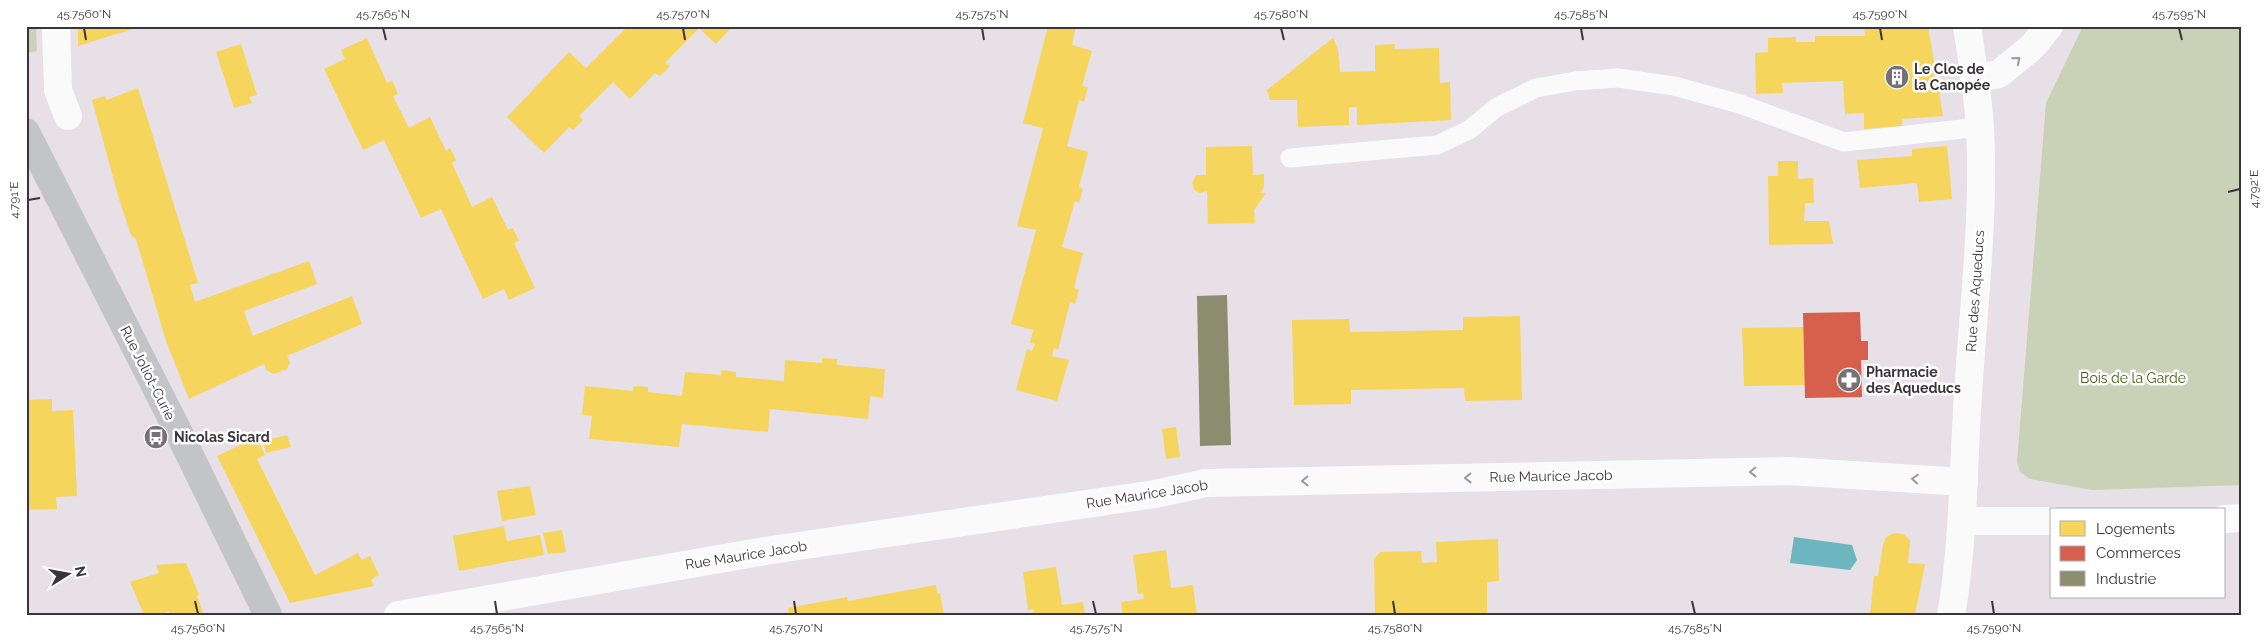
<svg xmlns="http://www.w3.org/2000/svg" width="2268" height="641" font-family="Raleway,sans-serif">
  <style>
    .green { fill: #c9d2b6 }
    .water { fill: #6db6bf }
    .homes { fill: #f6d55c }
    .shops { fill: #d6604d }
    .industry { fill: #8c8c6e }
    .lines { fill: none; stroke-linecap: round; stroke-linejoin: round }
    .service { stroke: #fbfafb; stroke-width: 19 }
    .minor { stroke: #fbfafb; stroke-width: 28 }
    .secondary { stroke: #c2c4c6; stroke-width: 28 }
    .oneway { stroke: #9a989a }
    .ticks { fill: none; stroke: #3a353a; stroke-width: 2 }
    .labels { text-anchor: middle; stroke-width: 5; stroke-linejoin: round; paint-order: stroke }
    .poi-label { font-size: 14px; font-weight: bold; fill: #3a353a; stroke: #fff; text-anchor: start }
    .street-label { font-size: 14px; fill: #3a353a; stroke: #fff }
    .park-label { font-size: 14px; fill: #485e15; stroke: #fff }
    .neatline { fill: none; stroke: #3a353a; stroke-width: 2 }
    .ticks-label { font-size: 12px; text-anchor: middle; fill: #3a353a }
  </style>
  <rect width="100%" height="100%" fill="#e7e0e7"/>
  <g class="green">
    <path d="M26 26H36L37 51 26 53Z"/>
    <path d="M2083 26H2242V485L2092 490 2030 479 2020 472 2017 462 2046 103Z"/>
  </g>
  <path class="water" d="M1794 537 1852 545 1857 560 1850 570 1790 563Z"/>
  <g class="homes">
    <path d="M78 26H139V27L78 46Z"/>
    <path d="M628 26H733L716 44 699 28 665 63 670 66 660 76 655 73 630 99 613 82 579 116 583 120 573 130 569 127 544 153 507 117 569 52 586 68Z"/>
    <path d="M1048 26H1076L1072 45 1092 51 1082 86 1088 87 1084 102 1079 100 1067 146 1088 152 1079 187 1083 189 1079 203 1075 201 1062 247 1083 253 1074 288 1079 290 1075 304 1070 302 1058 350 1054 348 1052 356 1069 360 1057 401 1016 390 1027 349 1032 351 1035 344 1030 343 1033 330 1011 324 1036 230 1017 226 1043 128 1023 123Z"/>
    <path d="M1864 26H1928L1943 116 1902 119V126L1864 129V113L1845 114 1843 81 1782 83 1783 93 1756 94 1755 53 1768 52V38L1796 37V42H1815V36H1865Z"/>
    <path d="M367 38 387 83 392 80 398 94 393 96 409 128 430 117 446 151 450 148 456 160 452 163 472 207 492 197 508 230 513 228 519 241 514 243 535 288 509 300 504 289 483 299 441 209 421 218 384 140 363 150 324 69 345 59 341 50Z"/>
    <path d="M1333 38 1338 49 1340 72 1375 71V45L1395 44 1394 49 1439 48 1440 83 1450 82 1451 120 1357 125V107H1349V125L1298 127 1297 100H1270L1267 90Z"/>
    <path d="M241 44 257 95 249 97 252 103 234 108 216 52Z"/>
    <path d="M138 88 198 283 190 285 195 302 309 261 317 284 244 311 253 336 352 296 362 324 287 356 290 362 287 369 274 374 267 371 264 364 189 399 166 341 136 239 131 235 119 199 92 100 105 96 107 100Z"/>
    <path d="M1252 146 1253 175 1264 174V186L1261 193H1266L1254 210 1255 223 1208 224 1207 191 1200 193 1195 191 1192 183 1196 175H1206V147Z"/>
    <path d="M1947 146 1952 199 1919 202 1917 183 1860 188 1857 160 1912 156V149Z"/>
    <path d="M1778 161H1798V179L1813 178 1814 203H1805L1804 221H1829L1833 244 1769 245 1768 176H1778Z"/>
    <path d="M1520 316 1522 400 1465 401 1464 388 1351 390V404L1294 405 1292 320 1349 319 1350 332 1463 330V317Z"/>
    <path d="M1803 327 1805 385 1744 386 1742 328Z"/>
    <path d="M822 358 837 359V365L885 369 883 398 870 396 868 419 770 409 768 432 682 424 679 447 589 439 592 416 582 415 585 386 633 391 634 386 648 387V392L682 396 685 372 721 375 722 370 736 372V377L784 381 785 360 822 363Z"/>
    <path d="M52 399V411L73 410 77 496 56 497 57 509 26 510V400Z"/>
    <path d="M1176 427 1180 457 1166 459 1162 429Z"/>
    <path d="M287 435 291 447 266 453 263 441Z"/>
    <path d="M258 440 265 455 257 459 315 575 358 553 361 560 370 556 379 575 371 580 374 586 290 603 217 456 249 441Z"/>
    <path d="M530 486 536 515 502 521 497 491Z"/>
    <path d="M504 526 507 541 540 535 544 555 459 571 453 536Z"/>
    <path d="M562 530 566 552 548 554 543 533Z"/>
    <path d="M1894 533 1904 534 1910 540 1908 563 1925 564 1915 615H1870L1874 576H1878L1883 545 1886 537Z"/>
    <path d="M1498 539 1499 581 1487 582V615H1375L1374 559 1380 552 1421 551 1422 563 1437 562 1436 542Z"/>
    <path d="M1166 550 1171 588 1193 585 1197 615H1123L1121 602 1144 599 1143 593 1138 594 1133 555Z"/>
    <path d="M186 563 199 595 197 596 204 615H171L169 611 158 615H144L130 582 159 573 156 565Z"/>
    <path d="M1056 567 1062 605 1083 602 1085 615H1034L1033 609 1028 610 1023 572Z"/>
    <path d="M936 585 937 594 940 593 944 615H789L788 608 847 597 848 601Z"/>
  </g>
  <path class="shops" d="M1860 312 1861 341H1868V360H1861L1862 397 1805 398 1803 313Z"/>
  <path class="industry" d="M1227 295 1231 445 1200 446 1197 296Z"/>
  <g class="lines">
    <path class="service" d="M1290 158 1437 145 1469 130 1497 107 1536 88 1575 81 1618 78 1674 86 1740 104 1844 142 1980 127"/>
    <g class="minor">
      <path d="M56 26 58 90 68 116"/>
      <path d="M1974 79 1999 74 2033 46 2049 26"/>
      <path d="M2224 519 2242 518"/>
      <path d="M1963 521H2052"/>
      <path d="M398 615 771 550 1155 494 1206 483 1788 471 1964 482"/>
      <path d="M1951 615C1963 547 1963 479 1967 411 1972 317 1985 222 1980 128 1978 94 1972 60 1967 26"/>
    </g>
    <path class="secondary" d="M26 132 176 427 268 615"/>
  </g>
  <defs><path id="oneway-chevron" d="M-2-3.5L2.5 0L-2 3.5" fill="none" stroke-width="1.6" stroke-linecap="round" stroke-linejoin="round" transform="scale(1.25)"/></defs>
  <g class="oneway">
    <use href="#oneway-chevron" transform="translate(2017 60) rotate(-40)"/>
    <use href="#oneway-chevron" transform="translate(1753 472) rotate(179)"/>
    <use href="#oneway-chevron" transform="translate(1468 478) rotate(179)"/>
    <use href="#oneway-chevron" transform="translate(1915 479) rotate(-176)"/>
    <use href="#oneway-chevron" transform="translate(1305 481) rotate(179)"/>
  </g>
  <path class="ticks" d="M84 28 86 40M383 28 386 40M683 28 685 40M982 28 984 40M1281 28 1284 40M1581 28 1583 40M1880 28 1882 40M2179 28 2182 40M2228 192 2240 189M28 200 40 198M195 601 198 614M495 601 497 614M794 601 796 614M1093 601 1096 614M1393 601 1395 614M1692 601 1695 614M1992 601 1994 614"/>
  <defs>
    <g id="building-disc" transform="scale(1.25)"><circle r="9.5" fill="#777177" stroke="#fff"/><path d="M-4-6H4V6H1V3H-1V6H-4ZM-2.5-4.3h1.7v1.8h-1.7ZM.8-4.3h1.7v1.8H.8ZM-2.5-1h1.7V.8h-1.7ZM.8-1h1.7V.8H.8Z" fill="#fff"/></g>
    <g id="pharmacy-disc" transform="scale(1.25)"><circle r="9.5" fill="#777177" stroke="#fff"/><path d="M-2-6h4v4h4v4h-4v4h-4v-4h-4v-4h4Z" fill="#fff"/></g>
    <g id="bus-disc" transform="scale(1.25)"><circle r="9.5" fill="#777177" stroke="#fff"/><path d="M-5-6H5V4H4V6H2V4H-2V6H-4V4H-5ZM-3.5-4V0h7V-4ZM-3.5 1.2v1.5H-2V1.2ZM2 1.2v1.5H3.5V1.2Z" fill="#fff"/></g>
  </defs>
  <g fill-rule="evenodd">
    <use href="#building-disc" x="1897" y="77"/>
    <use href="#pharmacy-disc" x="1849" y="380"/>
    <use href="#bus-disc" x="156" y="437"/>
  </g>
  <g class="labels">
    <g class="poi-label">
      <text x="1914" y="74">Le Clos de<tspan x="1914" dy="16">la Canopée</tspan></text>
      <text x="1866" y="377">Pharmacie<tspan x="1866" dy="16">des Aqueducs</tspan></text>
      <text x="174" y="442">Nicolas Sicard</text>
    </g>
    <g class="street-label">
      <text transform="translate(1975 291) rotate(-86)" y="5">Rue des Aqueducs</text>
      <text transform="translate(148 373) rotate(63)" y="5">Rue Joliot-Curie</text>
      <text transform="translate(1551 476) rotate(-1)" y="5">Rue Maurice Jacob</text>
      <text transform="translate(1147 494) rotate(-9)" y="5">Rue Maurice Jacob</text>
      <text transform="translate(746 555) rotate(-9)" y="5">Rue Maurice Jacob</text>
    </g>
    <g class="park-label">
      <text x="2133" y="383">Bois de la Garde</text>
    </g>
  </g>
  <rect width="2268" height="641" fill="none" stroke="#ffffff" stroke-width="55"/>
  <rect x="2050" y="508" width="175" height="90" fill="#ffffff" stroke="#b0aeb0"/>
  <rect x="2060" y="521" width="25" height="15" fill="#f6d55c" stroke="#b0aeb0"/>
  <text x="2096" y="534" font-size="15" fill="#3a353a">Logements</text>
  <rect x="2060" y="546" width="25" height="15" fill="#d6604d" stroke="#b0aeb0"/>
  <text x="2096" y="558" font-size="15" fill="#3a353a">Commerces</text>
  <rect x="2060" y="571" width="25" height="15" fill="#8c8c6e" stroke="#b0aeb0"/>
  <text x="2096" y="584" font-size="15" fill="#3a353a">Industrie</text>
  <g transform="translate(68 574) rotate(79)" stroke="#ffffff" stroke-width="4" paint-order="stroke">
  <path d="M0-4L9 19L0 12L-9 19Z" fill="#3a353a"/>
  <text y="-8" font-size="14" font-weight="bold" text-anchor="middle" fill="#3a353a">N</text>
  </g>
  <rect x="28" y="28" width="2212" height="586" class="neatline"/>
  <g class="ticks-label">
    <text x="84" y="18">45.7560°N</text>
    <text x="383" y="18">45.7565°N</text>
    <text x="683" y="18">45.7570°N</text>
    <text x="982" y="18">45.7575°N</text>
    <text x="1281" y="18">45.7580°N</text>
    <text x="1581" y="18">45.7585°N</text>
    <text x="1880" y="18">45.7590°N</text>
    <text x="2179" y="18">45.7595°N</text>
    <text transform="translate(2254 189) rotate(-90)" y="4">4.792°E</text>
    <text transform="translate(14 200) rotate(-90)" y="4">4.791°E</text>
    <text x="198" y="632">45.7560°N</text>
    <text x="497" y="632">45.7565°N</text>
    <text x="796" y="632">45.7570°N</text>
    <text x="1096" y="632">45.7575°N</text>
    <text x="1395" y="632">45.7580°N</text>
    <text x="1695" y="632">45.7585°N</text>
    <text x="1994" y="632">45.7590°N</text>
  </g>
</svg>
